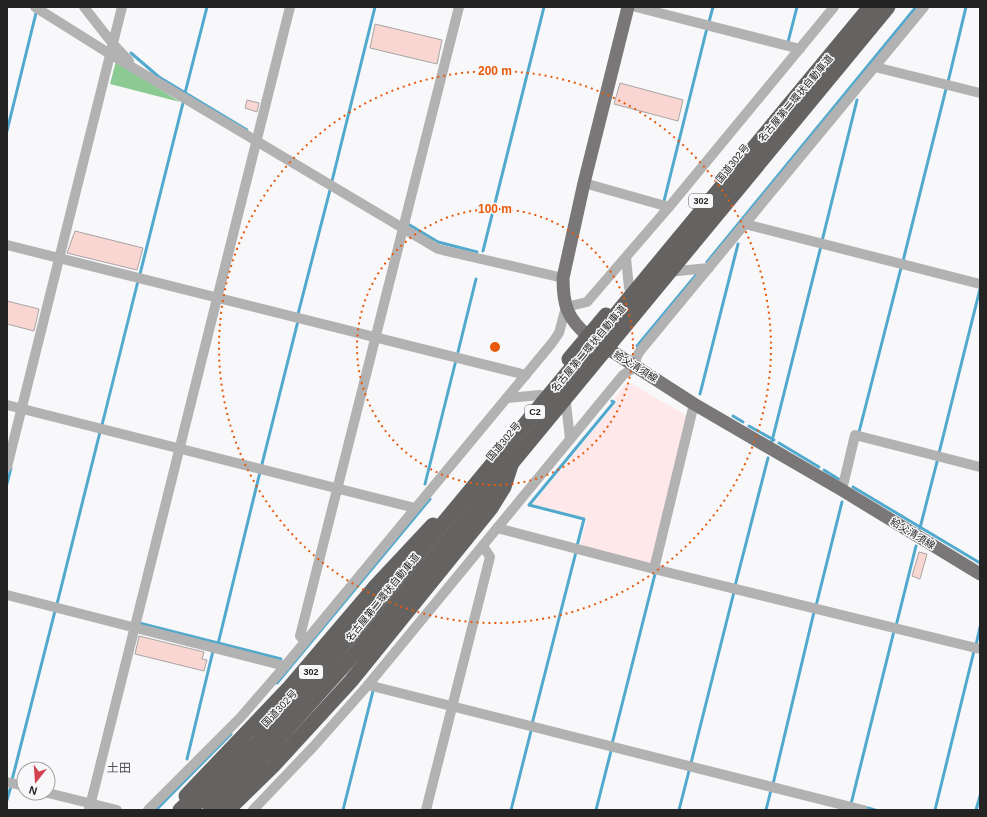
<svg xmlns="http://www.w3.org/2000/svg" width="987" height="817" font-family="Arial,'Noto Sans JP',sans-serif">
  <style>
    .commercial { fill: #fee8e9 }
    .forest { fill: #8cca93 }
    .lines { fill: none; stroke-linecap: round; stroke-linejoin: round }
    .stream { stroke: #52a9ce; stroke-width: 3 }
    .building { fill: #f9d6d1; stroke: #a7a5a4 }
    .minor { stroke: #b3b2b2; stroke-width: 10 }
    .major { stroke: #797777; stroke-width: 13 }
    .highway { stroke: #656362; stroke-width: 15 }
    .highway-bridge { stroke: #656362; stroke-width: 15 }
    .ring { fill: none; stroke: #e8590c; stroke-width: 2; stroke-dasharray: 2 4 }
    .labels { text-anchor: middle; stroke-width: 3; stroke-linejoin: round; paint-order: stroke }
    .shield { fill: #f8f8fa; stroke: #636364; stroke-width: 1 }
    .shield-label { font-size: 9px; font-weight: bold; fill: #232324 }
    .street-label { font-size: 10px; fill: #232324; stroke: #f8f8fa }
    .quarter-label { font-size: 12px; fill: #505052; stroke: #f8f8fa }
    .centre { fill: #e8590c; stroke: #f8f8fa; stroke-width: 2 }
    .ring-label { font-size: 12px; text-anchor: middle; font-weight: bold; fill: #e8590c; stroke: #f8f8fa; stroke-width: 3; stroke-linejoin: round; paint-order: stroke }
  </style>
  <rect width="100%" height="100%" fill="#f8f8fa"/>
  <path class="commercial" d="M626 383 632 384 689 417 652 565 580 547 587 518 532 505 617 402 614 399Z"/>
  <path class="forest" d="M116 61 180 102 110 84Z"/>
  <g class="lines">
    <g class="stream">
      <path d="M709 22 713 7"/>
      <path d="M788 42 797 7"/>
      <path d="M131 53 159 77 247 130"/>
      <path d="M948 82 966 7"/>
      <path d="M185 93 207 7"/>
      <path d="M7 131 36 13"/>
      <path d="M332 181 375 7"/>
      <path d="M664 201 707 28"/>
      <path d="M408 221V224L438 242 477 252"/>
      <path d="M822 241 857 100"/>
      <path d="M483 251 544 7"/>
      <path d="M905 261H903L946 89"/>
      <path d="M707 262 916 7"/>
      <path d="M140 274 183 103"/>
      <path d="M298 314 330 190"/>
      <path d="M637 346 696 275"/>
      <path d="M458 352 476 279"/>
      <path d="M700 394 738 244"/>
      <path d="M733 416 743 422"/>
      <path d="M102 425 138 281"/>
      <path d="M749 426 774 440"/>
      <path d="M859 432 901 268"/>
      <path d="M772 441 821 246"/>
      <path d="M779 443 819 467"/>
      <path d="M939 453 980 289"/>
      <path d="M262 464 298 321"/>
      <path d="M824 470 840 480"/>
      <path d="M7 484 11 468"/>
      <path d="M425 484 456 360"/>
      <path d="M853 487 980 563"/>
      <path d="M920 528 938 458"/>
      <path d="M577 546 584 519 529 505 614 402 612 401"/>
      <path d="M735 586 768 458"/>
      <path d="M57 604 100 432"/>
      <path d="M816 606 842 502"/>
      <path d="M139 623 281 659"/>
      <path d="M896 626 916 546"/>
      <path d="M218 644 260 472"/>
      <path d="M976 645 980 627"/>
      <path d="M277 683 430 499"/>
      <path d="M532 724 576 552"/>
      <path d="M612 744 655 574"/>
      <path d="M187 759 213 651"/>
      <path d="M691 763 734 592"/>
      <path d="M12 780 55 611"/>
      <path d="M773 784 814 612"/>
      <path d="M7 800 11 786"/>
      <path d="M851 804 894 631"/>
      <path d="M864 807 875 810"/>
      <path d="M156 810 231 734"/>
      <path d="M343 810 373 691"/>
      <path d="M511 810 531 731"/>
      <path d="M596 810 611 751"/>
      <path d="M679 810 689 771"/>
      <path d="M766 810 771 790"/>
      <path d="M935 810 974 651"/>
      <path d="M976 810 980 796"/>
    </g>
  </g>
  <g class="building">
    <path d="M375 24 442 40 437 64 370 48Z"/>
    <path d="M620 83 683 100 678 121 614 104Z"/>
    <path d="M247 100 259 103 257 112 245 108Z"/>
    <path d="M75 231 143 248 137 270 67 253Z"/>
    <path d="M7 301 39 309 34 331 7 324Z"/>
    <path d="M919 552 927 554 920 579 912 576Z"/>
    <path d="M139 636 204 652 202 659 207 660 204 671 135 654Z"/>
  </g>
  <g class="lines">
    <g class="minor">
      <path d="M35 7 110 54 438 249 563 278"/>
      <path d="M84 7 113 44 129 61"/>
      <path d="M636 7 800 49"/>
      <path d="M875 67 980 93"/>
      <path d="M584 183 669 207"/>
      <path d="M745 224 980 284"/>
      <path d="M7 245 526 375"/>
      <path d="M626 258 629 288"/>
      <path d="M667 272 709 268"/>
      <path d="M565 395 570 439"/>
      <path d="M507 398 540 395"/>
      <path d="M7 405 415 508"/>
      <path d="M7 467 122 7"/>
      <path d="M842 490 855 435 980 467"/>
      <path d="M497 528 654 569 980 649"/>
      <path d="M654 569 694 404"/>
      <path d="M7 595 285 666"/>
      <path d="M305 641 300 636 459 7"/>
      <path d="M368 685 863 810"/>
      <path d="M7 782 24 786"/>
      <path d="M48 793 117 810"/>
      <path d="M89 810 290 7"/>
      <path d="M148 810 240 718 285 666 552 343 559 333 566 307 587 302 669 207 834 7"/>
      <path d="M253 810 314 746 368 685 623 375 636 366V358L640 351 924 7"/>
      <path d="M426 810 490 557 483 546"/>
    </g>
    <path class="major" d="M628 7 584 183 563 278C563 305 567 318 588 336L694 404 842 490 980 574"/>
    <g class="highway">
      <path d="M569 359 606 315"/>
      <path d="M186 796 288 689 374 588 433 525"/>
      <path d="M180 810 199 792"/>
      <path d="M228 810 273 766 351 681 491 508 504 487 512 462"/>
    </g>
    <g class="highway-bridge">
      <path d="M190 810 259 741 345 642 870 7"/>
      <path d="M210 810 269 749 356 652 888 7"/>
    </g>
  </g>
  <g class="ring">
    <circle cx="495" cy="347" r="138"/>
    <circle cx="495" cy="347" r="276"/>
  </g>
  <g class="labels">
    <g class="shield">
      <rect x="689" y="194" width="24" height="14" rx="3"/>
      <rect x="525" y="405" width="20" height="14" rx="3"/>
      <rect x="299" y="665" width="24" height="14" rx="3"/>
    </g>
    <g class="shield-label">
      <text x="701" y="204">302</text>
      <text x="535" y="415">C2</text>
      <text x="311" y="675">302</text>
    </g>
    <g class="street-label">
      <text transform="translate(795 98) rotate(-50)" y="4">名古屋第二環状自動車道</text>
      <text transform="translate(732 163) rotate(-51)" y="4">国道302号</text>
      <text transform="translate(588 348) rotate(-50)" y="4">名古屋第二環状自動車道</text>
      <text transform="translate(636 366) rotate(32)" y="4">給父清須線</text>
      <text transform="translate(503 441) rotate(-50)" y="4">国道302号</text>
      <text transform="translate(913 533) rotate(31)" y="4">給父清須線</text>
      <text transform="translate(382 597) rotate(-51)" y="4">名古屋第二環状自動車道</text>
      <text transform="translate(279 708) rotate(-47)" y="4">国道302号</text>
    </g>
    <g class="quarter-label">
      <text x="119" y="772">土田</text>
    </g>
  </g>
  <circle cx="495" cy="347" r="6" class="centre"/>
  <g class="ring-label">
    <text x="495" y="75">200 m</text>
    <text x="495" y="213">100 m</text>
  </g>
  <rect width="987" height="817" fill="none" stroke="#232324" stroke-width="16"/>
  <g transform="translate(36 781) rotate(197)"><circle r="19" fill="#f8f8fa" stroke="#a3a3a4"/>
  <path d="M0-3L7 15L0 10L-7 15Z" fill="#d2424d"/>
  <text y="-6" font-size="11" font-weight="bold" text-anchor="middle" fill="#232324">N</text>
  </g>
</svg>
